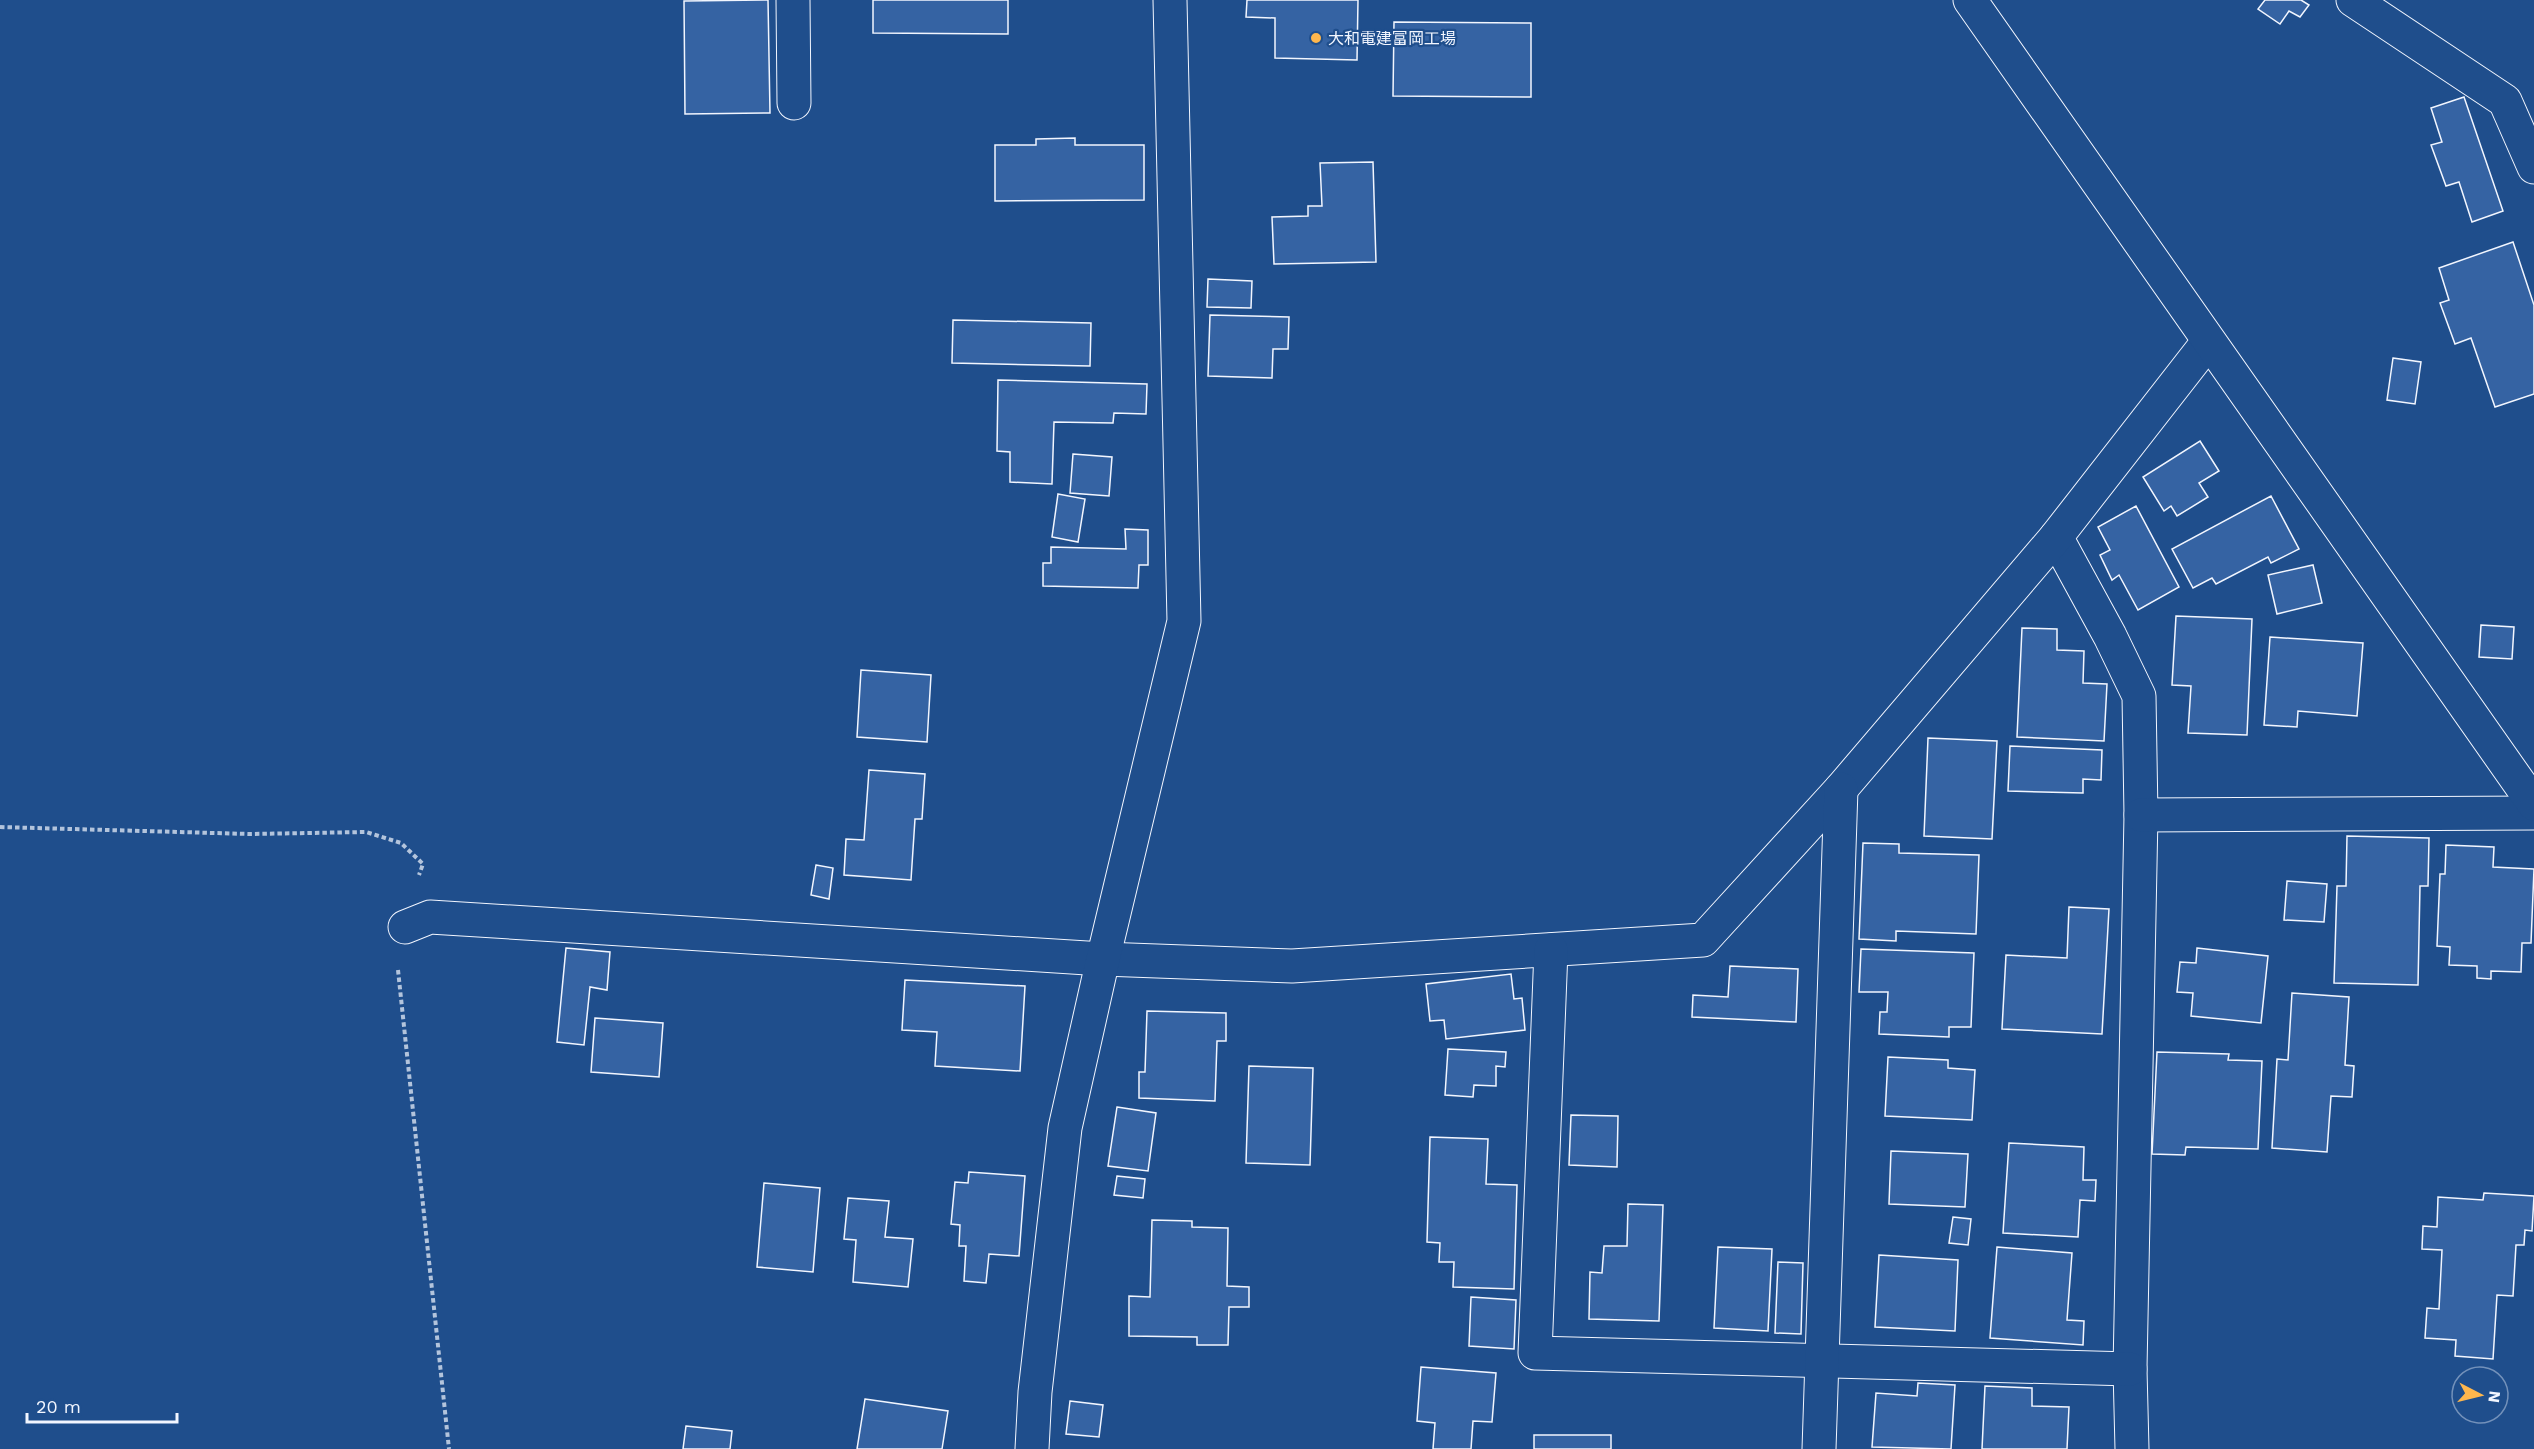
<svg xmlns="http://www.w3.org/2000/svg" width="2534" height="1449" font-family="'Work Sans','Noto Sans JP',sans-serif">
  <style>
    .building { fill: #3563a3; stroke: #f2f6ff; stroke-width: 1.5 }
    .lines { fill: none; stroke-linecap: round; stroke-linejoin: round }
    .minor-casing { stroke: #f2f6ff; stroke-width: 35 }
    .tertiary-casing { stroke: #f2f6ff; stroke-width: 35 }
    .path { stroke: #b3c4dc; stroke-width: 4; stroke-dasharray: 4.5 3; stroke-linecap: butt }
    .minor { stroke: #1f4e8c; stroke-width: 33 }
    .tertiary { stroke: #1f4e8c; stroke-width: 33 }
    .poi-dot { fill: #ffb74d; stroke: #1f4e8c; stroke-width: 2 }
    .labels { text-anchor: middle; stroke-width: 4.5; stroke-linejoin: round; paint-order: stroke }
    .poi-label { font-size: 16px; fill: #f2f6ff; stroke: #1f4e8c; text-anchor: start }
  </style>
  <rect width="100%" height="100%" fill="#1f4e8c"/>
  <g class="building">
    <path d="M768 0 770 113 685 114 684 1Z"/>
    <path d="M873 0H1008V34L873 33Z"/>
    <path d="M1247 0H1358L1357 60 1275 58V18L1246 17Z"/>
    <path d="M2265 0H2301L2309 5 2300 17 2289 11 2280 24 2258 9Z"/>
    <path d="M1394 22 1531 23V97L1393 96Z"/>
    <path d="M2464 97 2503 211 2472 222 2459 182 2446 186 2431 145 2442 142 2431 108Z"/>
    <path d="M1075 138V145H1144V200L995 201V145H1036V139Z"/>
    <path d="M1373 162 1376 262 1274 264 1272 217 1308 216V206H1322L1320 163Z"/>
    <path d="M2513 242 2534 305V394L2495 407 2471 338 2455 344 2440 303 2449 300 2439 268Z"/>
    <path d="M1208 279 1252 281 1251 308 1207 307Z"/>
    <path d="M1210 315 1289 317 1288 349H1273L1272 378 1208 376Z"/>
    <path d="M953 320 1091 323 1090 366 952 363Z"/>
    <path d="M2393 358 2421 362 2415 404 2387 400Z"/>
    <path d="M998 380 1147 384 1146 414 1114 413 1113 423 1054 422 1052 484 1010 482V452L997 451Z"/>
    <path d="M2200 441 2219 471 2199 483 2208 497 2177 516 2171 506 2164 511 2143 477Z"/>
    <path d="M1073 454 1112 457 1109 496 1070 493Z"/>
    <path d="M1058 494 1085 499 1078 542 1052 537Z"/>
    <path d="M2271 496 2299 549 2271 563 2268 557 2216 584 2212 578 2193 588 2172 549Z"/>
    <path d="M2136 506 2179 587 2138 610 2119 575 2112 580 2100 555 2110 550 2098 527Z"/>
    <path d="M1125 529 1148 530V565H1139L1138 588 1043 586V563H1051V547L1126 549Z"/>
    <path d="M2313 565 2322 603 2277 614 2268 575Z"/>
    <path d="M2176 616 2252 619 2247 735 2188 733 2191 686 2172 685Z"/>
    <path d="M2481 625 2514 627 2512 659 2479 657Z"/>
    <path d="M2022 628 2057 629V650L2084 651 2083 683 2107 684 2104 741 2017 737Z"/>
    <path d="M2270 637 2363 643 2357 716 2298 711 2297 727 2264 725Z"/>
    <path d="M861 670 931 675 927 742 857 737Z"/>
    <path d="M1928 738 1997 741 1992 839 1924 836Z"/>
    <path d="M2010 746 2102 750 2101 780 2083 779V793L2008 791Z"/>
    <path d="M869 770 925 774 922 819H915L911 880 844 875 846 839 864 840Z"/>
    <path d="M2347 836 2429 838 2428 886H2420L2418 985 2334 983 2337 886H2346Z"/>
    <path d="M1863 843 1899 844V853L1979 855 1976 934 1896 931V941L1859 939Z"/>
    <path d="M2446 845 2494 847 2493 867 2534 869 2531 943H2522L2521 972 2491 971V979L2477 978V966L2449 965 2450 947 2437 946 2440 874H2445Z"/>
    <path d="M816 865 833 868 829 899 811 895Z"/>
    <path d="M2287 881 2327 884 2324 922 2284 920Z"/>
    <path d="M2069 907 2109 909 2102 1034 2002 1029 2006 955 2067 958Z"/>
    <path d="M566 948 610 952 607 990 590 987 584 1045 557 1042Z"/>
    <path d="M2197 948 2268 956 2261 1023 2191 1016 2193 993 2177 992 2180 962 2196 963Z"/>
    <path d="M1861 949 1974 953 1971 1027H1949V1037L1879 1034 1880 1012H1887L1888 992H1859Z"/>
    <path d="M1730 966 1798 969 1796 1022 1692 1017 1693 995 1728 997Z"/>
    <path d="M1511 974 1514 999 1522 998 1525 1030 1446 1039 1444 1020 1430 1021 1426 984Z"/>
    <path d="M905 980 1025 986 1020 1071 935 1066 937 1032 902 1030Z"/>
    <path d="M2292 993 2349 997 2345 1065 2354 1066 2352 1097 2331 1096 2327 1152 2272 1148 2277 1059 2288 1060Z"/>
    <path d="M1147 1011 1226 1013V1041H1217L1215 1101 1139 1098V1072H1145Z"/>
    <path d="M595 1018 663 1023 659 1077 591 1072Z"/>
    <path d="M1448 1049 1506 1052 1505 1067 1496 1066V1086L1474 1085 1473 1097 1445 1095Z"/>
    <path d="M2157 1052 2229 1054 2228 1060 2262 1061 2258 1149 2186 1147 2185 1155 2152 1154Z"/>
    <path d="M1888 1057 1948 1060V1068L1975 1070 1972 1120 1885 1116Z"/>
    <path d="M1249 1066 1313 1068 1310 1165 1246 1163Z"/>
    <path d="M1117 1107 1156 1113 1148 1171 1108 1166Z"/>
    <path d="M1571 1115 1618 1116 1617 1167 1569 1165Z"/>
    <path d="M1430 1137 1488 1139 1486 1184 1517 1185 1514 1289 1453 1287 1454 1262H1439L1440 1243 1427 1242Z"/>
    <path d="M2009 1143 2084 1147 2083 1180H2096L2095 1201 2080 1200 2078 1237 2003 1233Z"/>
    <path d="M1891 1151 1968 1154 1965 1207 1889 1204Z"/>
    <path d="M969 1172 1025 1176 1019 1256 989 1254 986 1283 964 1281 966 1246H959L960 1225 951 1224 955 1182 968 1183Z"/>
    <path d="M1117 1176 1145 1179 1143 1198 1114 1195Z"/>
    <path d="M764 1183 820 1188 813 1272 757 1267Z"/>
    <path d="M2484 1193 2534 1196 2532 1231 2525 1230 2524 1245H2516L2513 1296 2497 1295 2493 1359 2455 1356 2456 1340 2425 1338 2427 1308 2439 1309 2442 1250 2422 1249 2423 1226 2437 1227 2438 1197 2483 1200Z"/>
    <path d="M848 1198 889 1201 885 1237 913 1239 908 1287 853 1282 856 1240 844 1239Z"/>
    <path d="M1628 1204 1663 1205 1659 1321 1589 1319 1590 1272 1602 1273 1604 1246H1627Z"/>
    <path d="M1953 1217 1971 1219 1968 1245 1949 1243Z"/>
    <path d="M1152 1220 1192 1221V1227L1228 1228 1227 1286 1249 1287V1307H1229L1228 1345H1197V1337L1129 1336V1296L1150 1297Z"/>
    <path d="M1718 1247 1772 1249 1768 1331 1714 1328Z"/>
    <path d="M1997 1247 2072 1253 2067 1320 2084 1321 2083 1345 1990 1338Z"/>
    <path d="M1879 1255 1958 1260 1955 1331 1875 1327Z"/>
    <path d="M1778 1262 1803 1263 1801 1334 1775 1333Z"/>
    <path d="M1471 1297 1516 1300 1514 1349 1469 1346Z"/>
    <path d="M1421 1367 1496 1373 1492 1422 1473 1421 1471 1449H1433L1435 1423 1417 1421Z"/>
    <path d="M1918 1383 1955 1385 1951 1449 1872 1447 1876 1393 1917 1396Z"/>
    <path d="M1985 1386 2032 1388V1406L2069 1407 2067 1449H1982Z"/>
    <path d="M865 1399 948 1411 942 1449H857Z"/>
    <path d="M1070 1401 1103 1405 1099 1437 1066 1434Z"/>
    <path d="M686 1426 732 1431 730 1449H683Z"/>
    <rect x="1534" y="1435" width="77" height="14"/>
  </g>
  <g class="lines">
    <g class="minor-casing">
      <g id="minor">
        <path d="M793 0 794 103"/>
        <path d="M2353 0 2505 101 2534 167"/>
        <path d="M2056 537 2110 636 2139 696 2141 815 2130 1369 2132 1449"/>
        <path d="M2141 815 2534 813"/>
        <path d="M405 927 430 917 1103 959 1292 966 1703 940 1841 789 2056 537 2208 342"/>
        <path d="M1551 950 1535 1353 2130 1369"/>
        <path d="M1032 1449 1035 1392 1065 1128 1103 959 1184 621 1170 0"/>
        <path d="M1819 1449 1841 789"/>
      </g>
    </g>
    <g class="tertiary-casing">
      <path id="tertiary" d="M1970 0 2534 804"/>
    </g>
    <g class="path">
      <path d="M0 827 250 834 366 832 401 843 423 864 419 875"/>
      <path d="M398 970 449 1449"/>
    </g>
    <use href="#minor" class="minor"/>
    <use href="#tertiary" class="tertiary"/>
  </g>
  <circle class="poi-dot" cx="1316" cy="38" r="6"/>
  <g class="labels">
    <g class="poi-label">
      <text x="1328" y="44">大和電建富岡工場</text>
    </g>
  </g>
  <g transform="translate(2480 1395) rotate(97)"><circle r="28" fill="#1f4e8c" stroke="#7391ba" stroke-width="1.5"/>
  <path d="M0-4.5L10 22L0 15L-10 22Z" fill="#ffb74d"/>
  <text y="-9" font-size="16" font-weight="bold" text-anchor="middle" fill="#f2f6ff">N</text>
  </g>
  <path d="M27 1413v9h150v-9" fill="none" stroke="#f2f6ff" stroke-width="3"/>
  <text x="36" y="1413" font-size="18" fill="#f2f6ff" stroke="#1f4e8c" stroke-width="4.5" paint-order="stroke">20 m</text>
</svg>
